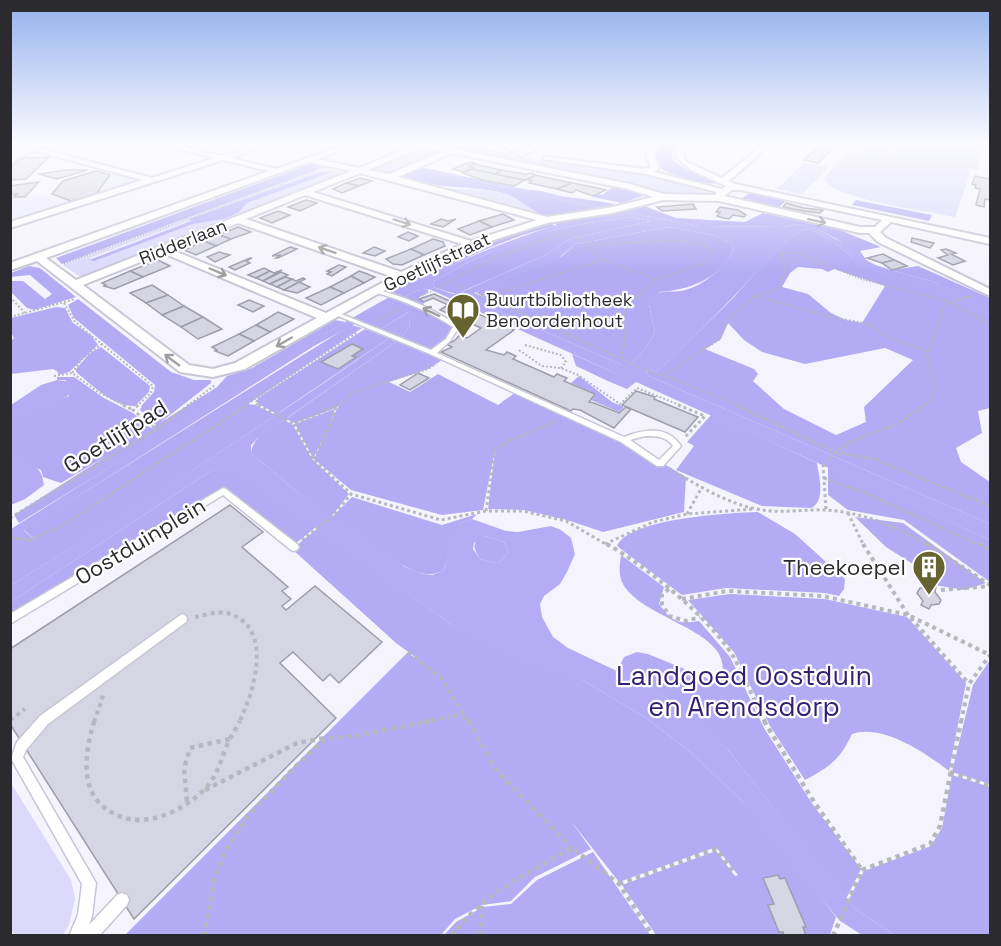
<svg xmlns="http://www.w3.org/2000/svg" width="1001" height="946" font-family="'Space Grotesk',sans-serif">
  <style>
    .built { fill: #ebeafd }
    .green { fill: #dcd9fb; fill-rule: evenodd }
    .forest { fill: #b3abf3; fill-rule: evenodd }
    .water { fill: #b4adf5; fill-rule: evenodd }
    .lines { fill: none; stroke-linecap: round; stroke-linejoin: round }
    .canal { fill: #b4adf5; fill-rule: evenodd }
    .building { fill: #d6d5e4; stroke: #9e9dac; stroke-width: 1.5 }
    .service-casing { stroke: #c7c6d5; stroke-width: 3 }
    .minor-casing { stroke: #c7c6d5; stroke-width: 4 }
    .path-far4 { stroke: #b7b7bf; stroke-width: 1.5; stroke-dasharray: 1.5 1.5; stroke-linecap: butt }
    .path-far3 { stroke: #b7b7bf; stroke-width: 2; stroke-dasharray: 2 2; stroke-linecap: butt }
    .path-far2 { stroke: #b7b7bf; stroke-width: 3; stroke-dasharray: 3 3; stroke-linecap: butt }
    .path-far1 { stroke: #b7b7bf; stroke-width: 4; stroke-dasharray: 4 4; stroke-linecap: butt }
    .path { stroke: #b7b7bf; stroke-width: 4.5; stroke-dasharray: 4.5 4.5; stroke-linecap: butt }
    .service { fill: #fff; fill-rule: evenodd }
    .minor { fill: #fff; fill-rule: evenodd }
    .oneway { stroke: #9f9fa1 }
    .labels { text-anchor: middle; stroke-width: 4.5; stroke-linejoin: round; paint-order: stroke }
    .far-street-label { font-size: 18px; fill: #2a2a2f; stroke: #fff }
    .far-poi-label { font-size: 18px; fill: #2a2a2f; stroke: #fff; text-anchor: start }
    .street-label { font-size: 22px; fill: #2a2a2f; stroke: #fff }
    .poi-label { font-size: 22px; fill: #2a2a2f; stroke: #fff; text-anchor: end }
    .near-park-label { font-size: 27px; fill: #341f70; stroke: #fff }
  </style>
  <rect width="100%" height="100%" fill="#f5f4fe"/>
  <path class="built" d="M101 168 137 179 138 181 11 224V198L52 195 64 180Z"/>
  <g class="green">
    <path d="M414 142H465L520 157 663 178 710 193H660Z"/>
    <path d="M826 142H899L890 155 892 156 901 142H985L977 170 967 169 970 171 969 176 955 217C932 212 830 199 824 178L846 154 872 153 823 144Z"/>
    <path d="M429 148 438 150 439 153 391 174 369 170 417 149Z"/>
    <path d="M804 163 829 167 802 194 776 189 792 175 805 178 792 174Z"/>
    <path d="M325 168 345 173 81 277 63 265ZM320 172 331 173 323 174 247 203 238 213 216 220 193 224 91 261 90 258 192 220 190 219Z"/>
    <path d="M444 188C471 190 517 186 535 212Z"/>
    <path d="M11 783 71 880 75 899 69 925 63 935H14L11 929Z"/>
  </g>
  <g class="forest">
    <path d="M660 142H683L672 150 673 160 684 168 717 183C707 185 668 176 661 168 657 165 655 159 654 155Z"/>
    <path d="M310 164 325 167 62 264 56 258Z"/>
    <path d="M421 167 425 168 423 170 595 207 600 206 523 190C539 188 552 195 567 197 583 199 599 201 615 204 603 209 564 218 551 217 535 215 523 200 507 194 473 184 436 191 402 176Z"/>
    <path d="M614 186 636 190 646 195 622 203 593 197 598 194 602 195Z"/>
    <path d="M752 191 788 199 777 209 740 200Z"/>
    <path d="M856 200 932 215 929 221 852 205Z"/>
    <path d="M644 206 676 218 745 222 763 213 840 230 881 247 860 251 867 261 872 264 892 270 918 266 990 298V311L934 282 870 264 837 239 817 229 798 224 783 227 700 226 629 213 558 226 553 223Z"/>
    <path d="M630 217 650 221 569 239 543 256 456 294 433 287 434 281C470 260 511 241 553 230 578 224 605 221 630 217Z"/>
    <path d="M550 223 556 226C500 238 446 268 397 294L388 291C439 261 494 239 550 223Z"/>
    <path d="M669 227 713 235 732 244 734 248C721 279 689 290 659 292L649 305 655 332 647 346 630 365H622L469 298 474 293 485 298 476 292 562 256 576 244Z"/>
    <path d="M805 229C831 233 846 256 867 267L927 283 990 315V408L978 411 982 433 956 448 961 462 990 482V524L649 376 646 372 650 369 656 372C683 347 708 323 734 297 749 280 785 237 805 229ZM798 267 822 269 828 272 834 269 885 286 862 323 846 320 831 313 808 294 782 287 790 273ZM728 323 744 340 762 352 805 364 885 348 913 360 864 407 866 422 836 435 784 409 753 381 758 374 754 369 705 349 721 339Z"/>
    <path d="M29 266 40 268 76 297 34 310 27 308 11 292V281H23L45 299 52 294 30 275 11 277V273Z"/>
    <path d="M429 289 427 293 418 298 424 302 422 308 455 327 451 335 432 353 444 359 428 369 389 382 410 392 438 374 498 405 516 392 624 440 686 477 684 512 603 532 567 520 524 510 488 509 495 450 483 510 442 515 351 490 314 459C321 445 333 413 341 403L336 408 295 423 286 419 397 341 410 327 408 312 379 330 360 320 416 291Z"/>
    <path d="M78 299 171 372 194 380H211V383L160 423 217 387 227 376 252 368 335 320 345 322 19 523 14 515 108 455 61 483 43 477 41 470 11 458 10 419 69 396 66 380H57V377H74L104 398 133 413 151 428 156 425 140 410 142 405 154 392 155 385 74 318 68 305Z"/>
    <path d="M56 307 65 308 73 323 92 336 98 345 69 372 58 375V372L53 369 11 374V341L14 338 11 332V318Z"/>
    <path d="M351 325 362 328 248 404 255 405 276 415 137 507 11 585V539L23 530 38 542 24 530Z"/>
    <path d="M365 329 389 338 277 414 257 403 258 398Z"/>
    <path d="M101 347 150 386 149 392 135 406C113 407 92 385 76 372V369L90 353Z"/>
    <path d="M572 354 617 374V376L610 382 576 366Z"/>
    <path d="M579 376 612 402 624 407 619 412 591 400 596 394 571 383Z"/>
    <path d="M335 409 329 428 313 458 295 424Z"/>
    <path d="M711 415 817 463C819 476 826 501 811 508L762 506 676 470 694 446 687 442Z"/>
    <path d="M284 420 293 425 312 459 349 494 331 517 295 490 251 453C252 437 272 428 284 420Z"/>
    <path d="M828 467 990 540V582L904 520 848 510 828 495Z"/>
    <path d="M226 468 234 469 246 475 316 527 290 548 224 488 11 618V602L211 471Z"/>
    <path d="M352 497 442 525 477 514 472 519 459 524C449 541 451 554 443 571 437 573 432 575 425 574 400 570 354 532 332 517Z"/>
    <path d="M758 512 795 534 845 579 844 589 839 596 825 593 726 588 682 595 617 546C629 518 730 513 758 512Z"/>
    <path d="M855 517 903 523 986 583 964 590 934 585 919 574 916 566 886 547Z"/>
    <path d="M318 528 449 623 478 637 584 681 646 718 689 751 741 800 784 849 836 917 830 935H656L622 885 716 851 735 876 738 875 716 847 619 882 571 821 591 849 535 877 511 901 482 905 455 919 441 935 124 936 407 653 418 659 396 643 292 549Z"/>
    <path d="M485 536 504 542 508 552 501 561 494 563 480 559C473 548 471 541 485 536Z"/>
    <path d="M621 555 664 587 659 604C671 621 679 625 699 621L730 657 764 728 811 802 861 869 846 899 729 751 667 698 617 672 624 657 637 652 648 654 714 681 720 679C740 631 639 620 622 582 618 573 620 564 621 555Z"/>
    <path d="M730 594 825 599 907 617 966 683 949 771C926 753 882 723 852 734 840 760 829 767 805 780L770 726 734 652 688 600Z"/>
    <path d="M990 660V784L952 772 973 685Z"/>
    <path d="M952 775 990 787V935H895L855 909 848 901 864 871 931 846 942 828Z"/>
    <path d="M593 852 650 935H444L456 922 483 907 511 904 537 880Z"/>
  </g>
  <g class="water">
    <path d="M425 168 602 206 595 207 422 170Z"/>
    <path d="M320 172H332L247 203 238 213 223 219 193 224 94 261 89 260 191 221 189 219Z"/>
    <path d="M629 213 700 226 783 227 798 224 817 229 847 245 870 264 934 282 990 311V315L927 283 867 267C846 256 831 233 805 229 785 237 750 280 733 297 708 323 683 348 656 372L650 369 646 372 649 376 990 524V540L636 382 627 389 610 382 617 374 429 289 416 291 314 346 11 539V529C94 477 177 424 261 373 352 317 446 259 548 228 574 220 602 218 629 213ZM630 217 650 221 569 239 543 256 464 291 453 294 433 287 434 281C470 260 511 241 553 230 578 224 605 221 630 217ZM669 227 713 235 732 244 734 248C726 268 702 287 681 291 671 292 662 291 653 294L648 300 655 332 647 346 630 365H622L469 298 474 293 556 260 576 244Z"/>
    <path d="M410 311 413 313 409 318 410 327 397 341 257 439 251 445V453L295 490 405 567 423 574 432 575 443 571C451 556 447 537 459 524L472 519 506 531 518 532 551 526 561 530 571 538 575 554 567 572 560 584 544 596 540 604 542 617 553 637 568 648 636 680 667 698 695 720 729 751 855 909 895 935H862L840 921 741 800 689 751 646 718 584 681 517 659 449 623 234 469 211 471 11 602V585C139 506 265 424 389 338L392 336 379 330ZM485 536 504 542 508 552 501 561 494 563 480 559 473 549 474 543Z"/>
    <path d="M57 380 73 382 75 384 74 391 60 401 11 419V405L41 385Z"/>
    <path d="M10 458C30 463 41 463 44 485L25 499 11 505Z"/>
  </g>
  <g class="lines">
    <g class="canal">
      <path d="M541 230 549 232 499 252 490 250Z"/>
      <path d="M857 255 879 267 944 286 990 308V315L936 290 871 272 853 260 852 258Z"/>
    </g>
  </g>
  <g class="building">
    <path d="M820 145 833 148 818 163 804 160Z"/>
    <path d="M49 157 26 179 10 180V168L17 162 23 158Z"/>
    <path d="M470 162 475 163 469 166 474 168 464 172 453 169Z"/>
    <path d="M474 164 478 165 502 170 494 174 471 169 474 168 469 166Z"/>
    <path d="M471 169 518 179 525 180 514 186 482 180 463 173Z"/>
    <path d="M66 170H88L57 179 39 174Z"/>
    <path d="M502 170 525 174 533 173 535 175 525 180 495 174Z"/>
    <path d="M96 171 110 175 96 194 71 201 52 194 63 181Z"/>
    <path d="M535 175 553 179 572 183 557 189 529 183 532 181 527 180Z"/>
    <path d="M975 176 990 179V200L985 199 984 207 976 205 980 189 975 188 976 185 972 184Z"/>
    <path d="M360 178 372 181 359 186 346 183Z"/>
    <path d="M39 182 25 197H14L17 194 10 195V186Z"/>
    <path d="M346 183 359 186 342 193 333 189Z"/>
    <path d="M572 183 593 187 606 190 593 196 576 190 572 193 557 189Z"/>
    <path d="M306 200 317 203 300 211 288 207Z"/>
    <path d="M786 203 804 208 823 210 820 213 803 211 783 207Z"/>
    <path d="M693 204 696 209 662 211 657 207Z"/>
    <path d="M720 207 738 210 746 215 744 217 733 215 729 219 723 218 717 216 720 212H716Z"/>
    <path d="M278 211 290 215 272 223 260 218Z"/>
    <path d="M503 214 514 220 492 227 479 221Z"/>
    <path d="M441 219 448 221 456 219 443 227 431 224Z"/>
    <path d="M479 221 492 227 470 235 458 229Z"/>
    <path d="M238 227 251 232 231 239 219 235Z"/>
    <path d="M408 232 418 236 409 241 398 237Z"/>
    <path d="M219 235 231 239 216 246 204 241Z"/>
    <path d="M912 238 934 243 930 248 911 242Z"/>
    <path d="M433 239 443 242 445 246 424 255 411 249Z"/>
    <path d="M204 241 216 246 196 255 184 250Z"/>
    <path d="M290 247 297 249 278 258H276L281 255 272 256Z"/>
    <path d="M374 247 385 251 375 256 363 253Z"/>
    <path d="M411 249 424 255 402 265 393 264 386 259Z"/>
    <path d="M946 249 956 253 951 254 965 261 953 265 938 258 948 255 941 250Z"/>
    <path d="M219 252 230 255 215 262 207 257Z"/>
    <path d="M883 254 894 260 882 263 867 258Z"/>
    <path d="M250 258H252L246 261 250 263 235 270 229 267Z"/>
    <path d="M158 260 170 266 143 277 130 271Z"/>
    <path d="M894 260 899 262 907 266 892 270 882 263Z"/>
    <path d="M339 265 346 267 332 276 327 274 331 272 327 271Z"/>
    <path d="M264 268 270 271 256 278 248 275Z"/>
    <path d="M282 270 263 281 256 278 270 271 274 273Z"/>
    <path d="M130 271 143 277 114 289 104 286 106 285 102 283Z"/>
    <path d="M359 271 365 273 375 277 364 283 351 276Z"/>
    <path d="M281 272 288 275 270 284 263 281Z"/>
    <path d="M351 276 364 283 344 293 330 287Z"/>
    <path d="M285 277 292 279 277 287 270 284Z"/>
    <path d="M303 278 305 279 284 290 277 287 292 279 296 281Z"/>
    <path d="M299 282 310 287 297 293 284 290Z"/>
    <path d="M152 285 168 295 146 303 130 293Z"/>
    <path d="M330 287 344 293 321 305 306 298Z"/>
    <path d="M434 294 514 330 486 350 504 355 507 352 516 356 513 359 554 377 557 374 567 378 564 381 595 394 589 402 594 403 619 413 626 407 631 409 614 428 580 410 573 409 571 411 441 352 452 347 446 344 454 341 460 335 467 338 481 328 440 310 448 305 433 298 424 302 419 299Z"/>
    <path d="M168 295 184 306 162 315 146 303Z"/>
    <path d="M249 300 264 306 253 312 238 305Z"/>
    <path d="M184 306 203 317 181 327 162 315Z"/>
    <path d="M278 312 294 319 270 332 256 325Z"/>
    <path d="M203 317 222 329 198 339 181 327Z"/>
    <path d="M256 325 270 332 254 341 239 334Z"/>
    <path d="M239 334 254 341 228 356 215 351 217 350 212 347Z"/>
    <path d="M352 344 363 349 352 356 356 357 338 369 321 362Z"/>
    <path d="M418 373 429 378 410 390 400 385Z"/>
    <path d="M636 391 655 397 654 399 698 417 685 432 622 405Z"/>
    <path d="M230 505 263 532 242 547 288 587 282 591 291 599 282 606 286 610 315 586 382 642 339 683 330 674 323 681 293 652 280 663 336 718 134 919 10 724V649Z"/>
    <path d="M928 584 936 587 935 592 941 600 939 604 931 605 929 609 921 605 923 601 917 593 920 588H927Z"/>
    <path d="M778 875 780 879 785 878 806 927H803L806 936H784L783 932H779L768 905 774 904 763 878Z"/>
  </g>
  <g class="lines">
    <g class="service-casing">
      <g id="service">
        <path d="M376 289C405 297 433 308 458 326L459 327 450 341 437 353 624 437C645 429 667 425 681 446L663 466H657L621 442 430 354 331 313 336 312 431 350 446 339 453 327C429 311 402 300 374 292L373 291ZM645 436C656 436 666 436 673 446L659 460 630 440Z"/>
        <path d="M223 488 226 489 297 544 299 547 297 550 294 551 291 550 223 495 10 624V614Z"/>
        <path d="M182 614 186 616 187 619 186 622 48 724 26 750 23 757 96 883 92 916 89 925 117 895 122 893 127 895 129 900 127 905 99 936H69L78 915 82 884 13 762 11 758 17 742 40 716Z"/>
      </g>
    </g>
    <g class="minor-casing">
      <g id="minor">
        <path d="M41 142 45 144 38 148 152 178 214 158 155 142C177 142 198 153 221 155 237 156 258 142 276 142L231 158 277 169 352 142H362L317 159 359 168 415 145 406 142H419L630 184 664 194 715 195 717 192 646 174 543 159 547 157 645 169 651 167 646 155 653 142H660L654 155 659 168 654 172 722 189 726 186 691 170 676 157 677 150 684 142H692L684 151 683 157 687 162 722 178 766 142H773L729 181 735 184 990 238V244L891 222 880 232 886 238 990 289V296L878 242 869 233H860L719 201 663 200 613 213 547 223 475 246 406 278 245 369 213 377 180 372 37 261 10 270V263L269 171 223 160 10 228V222L143 180 32 150 10 163V157L18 150ZM424 147 444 151 389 174 368 170ZM452 153 628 189 653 197 613 207 547 217 398 177ZM309 162 351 171 76 280 46 258ZM360 173 537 220 471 241 313 192ZM732 190H741L882 220 875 227H860L724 196ZM305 195 462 244 401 272 246 219ZM238 223 393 277 326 313 172 250ZM163 253 317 318 235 363 213 369 189 365 83 285Z"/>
        <path d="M469 142H480L511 152 507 154Z"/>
        <path d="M539 142H549L522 156 515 154Z"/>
      </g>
    </g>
    <g class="path-far4">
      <path d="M561 228 593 245"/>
      <path d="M674 240 704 245 713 250 708 260 702 264 656 279 603 260 590 248 593 245Z"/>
      <path d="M64 264 314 172"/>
      <path d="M449 281 484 297"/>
      <path d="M422 296 492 259 567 232"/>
      <path d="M756 296 759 297"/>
      <path d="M485 297 603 260"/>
      <path d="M638 297 656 279"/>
      <path d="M754 297 781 287 785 270 782 253H798L861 279 930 297"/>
      <path d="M968 297 971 296"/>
    </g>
    <g class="path-far3">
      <path d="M481 295 655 374 664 375 741 406"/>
      <path d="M924 295 950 302 990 324"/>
      <path d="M756 296 827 316 868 324 890 338 927 351"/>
      <path d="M10 297 25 313"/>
      <path d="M485 297 490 295"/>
      <path d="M64 303 75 322 153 386 151 393 137 406"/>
      <path d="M10 317 75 299"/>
      <path d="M377 321 400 308"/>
      <path d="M102 344 82 359 72 373 98 392 126 406"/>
      <path d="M525 345 561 355 566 362 561 368"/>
      <path d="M519 350 542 366 561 368 578 375 620 404 637 388 682 406"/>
      <path d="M622 358 626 330 625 309 639 295"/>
      <path d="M664 375 720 339 726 324 737 311 757 295"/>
      <path d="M54 376 72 373"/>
      <path d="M257 400 256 404 261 406"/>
      <path d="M187 406 215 385"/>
      <path d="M244 406 358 332"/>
      <path d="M338 406 354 392 428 369 436 364"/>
      <path d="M923 406 931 401 935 384 927 356 943 309 950 302 971 296"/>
    </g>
    <g class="path-far2">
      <path d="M123 405 133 410"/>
      <path d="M138 405 133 410 157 429"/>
      <path d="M258 405 294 424 339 405"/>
      <path d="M678 405 705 416 684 438"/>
      <path d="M737 405 834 452 877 460 990 506"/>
      <path d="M294 424 313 459 351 494 441 520 486 511H523L566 521 609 546"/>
      <path d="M313 459 329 428 336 408"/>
      <path d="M670 469C697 485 726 503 757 509 780 514 803 509 826 510 863 512 899 528 930 546"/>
      <path d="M824 478 863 492 982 546"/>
      <path d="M826 509 823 466C844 439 863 438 892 426 904 421 914 412 925 405"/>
      <path d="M486 511 495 450 507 442 557 421"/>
      <path d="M848 513 864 546"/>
      <path d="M687 514 702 487"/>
      <path d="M10 518 157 429 189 405"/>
      <path d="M10 538 30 540 62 526 247 405"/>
      <path d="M302 540 332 517 351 494"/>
      <path d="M605 544 653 522 687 514 753 509"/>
    </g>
    <g class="path-far1">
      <path d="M607 544C647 567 709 617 733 656 745 677 754 701 765 722"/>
      <path d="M863 544 908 615 969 684"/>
      <path d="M927 544 990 585"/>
      <path d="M979 544 990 549"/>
      <path d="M669 589 662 594V604L669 616 686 621 700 617"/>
      <path d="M941 590 990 586"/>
      <path d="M682 599 727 591 823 596 908 615 990 655"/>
      <path d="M195 617C205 615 217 611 227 613 275 625 254 693 239 722"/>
      <path d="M408 652 441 678 469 722"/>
      <path d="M10 720 25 709"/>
      <path d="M94 722 104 693"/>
      <path d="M423 722 464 714"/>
      <path d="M961 722 969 684 990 655"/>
    </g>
    <g class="path">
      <path d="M94 721C89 740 84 760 88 780 90 792 97 803 108 810 139 832 179 814 204 790 217 777 220 762 227 745 230 737 236 729 240 721"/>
      <path d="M468 721 498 772 572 848"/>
      <path d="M764 721 814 802 862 870"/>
      <path d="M950 772 990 786"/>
      <path d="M205 790 297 743 325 738"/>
      <path d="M187 801 184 769 190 748 230 739"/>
      <path d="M619 884 716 849 734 873"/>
      <path d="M204 936 215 876 226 849 250 814 295 767 326 738 355 736 430 721"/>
      <path d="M452 936C481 895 529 872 572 848L619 884 653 936"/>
      <path d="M480 936 482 906"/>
      <path d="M833 936 862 870 930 844 940 826 961 721"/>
    </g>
    <use href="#service" class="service"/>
    <use href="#minor" class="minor"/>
  </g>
  <defs><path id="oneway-shaft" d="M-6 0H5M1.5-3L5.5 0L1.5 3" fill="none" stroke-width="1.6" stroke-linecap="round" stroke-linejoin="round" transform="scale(1.5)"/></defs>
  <g class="oneway">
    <use href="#oneway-shaft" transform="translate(817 221) rotate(12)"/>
    <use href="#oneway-shaft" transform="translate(402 222) rotate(17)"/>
    <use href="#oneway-shaft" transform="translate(327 250) rotate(-161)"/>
    <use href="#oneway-shaft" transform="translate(218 272) rotate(23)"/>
    <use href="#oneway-shaft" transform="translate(431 312) rotate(-155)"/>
    <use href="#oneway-shaft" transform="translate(284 342) rotate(150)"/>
    <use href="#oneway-shaft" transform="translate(172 360) rotate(-143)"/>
  </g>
  <linearGradient id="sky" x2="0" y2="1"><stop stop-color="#93b1ed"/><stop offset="0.52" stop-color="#fafaff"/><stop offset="1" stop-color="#fafaff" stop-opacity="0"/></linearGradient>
  <rect width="1001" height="274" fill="url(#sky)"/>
  <defs>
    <g id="library-pin" transform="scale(1.725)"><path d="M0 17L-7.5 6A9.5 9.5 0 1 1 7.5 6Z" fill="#656330" stroke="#fff"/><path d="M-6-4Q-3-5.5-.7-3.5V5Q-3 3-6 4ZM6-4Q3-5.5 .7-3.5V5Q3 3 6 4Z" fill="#fff"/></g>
    <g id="building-pin" transform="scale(1.725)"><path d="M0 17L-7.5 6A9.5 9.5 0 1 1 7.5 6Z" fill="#656330" stroke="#fff"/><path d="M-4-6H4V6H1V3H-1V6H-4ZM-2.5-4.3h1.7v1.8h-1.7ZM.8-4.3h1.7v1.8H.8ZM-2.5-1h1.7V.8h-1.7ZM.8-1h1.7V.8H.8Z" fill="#fff"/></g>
  </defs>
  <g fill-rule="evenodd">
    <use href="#library-pin" x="463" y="310"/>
    <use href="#building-pin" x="929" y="567"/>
  </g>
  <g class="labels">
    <g class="far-street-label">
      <text transform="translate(183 242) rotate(-22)" y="6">Ridderlaan</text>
      <text transform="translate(437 262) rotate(-25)" y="6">Goetlijfstraat</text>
    </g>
    <g class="far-poi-label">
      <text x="486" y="306">Buurtbibliotheek<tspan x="486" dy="21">Benoordenhout</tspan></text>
    </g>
    <g class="street-label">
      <text transform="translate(115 436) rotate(-32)" y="8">Goetlijfpad</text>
      <text transform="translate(140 541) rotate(-31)" y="8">Oostduinplein</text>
    </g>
    <g class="poi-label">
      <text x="906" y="575">Theekoepel</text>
    </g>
    <g class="near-park-label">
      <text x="744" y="685">Landgoed Oostduin<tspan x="744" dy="31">en Arendsdorp</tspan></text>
    </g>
  </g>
  <rect width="1001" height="946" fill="none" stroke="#2a2a2f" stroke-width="24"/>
</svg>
